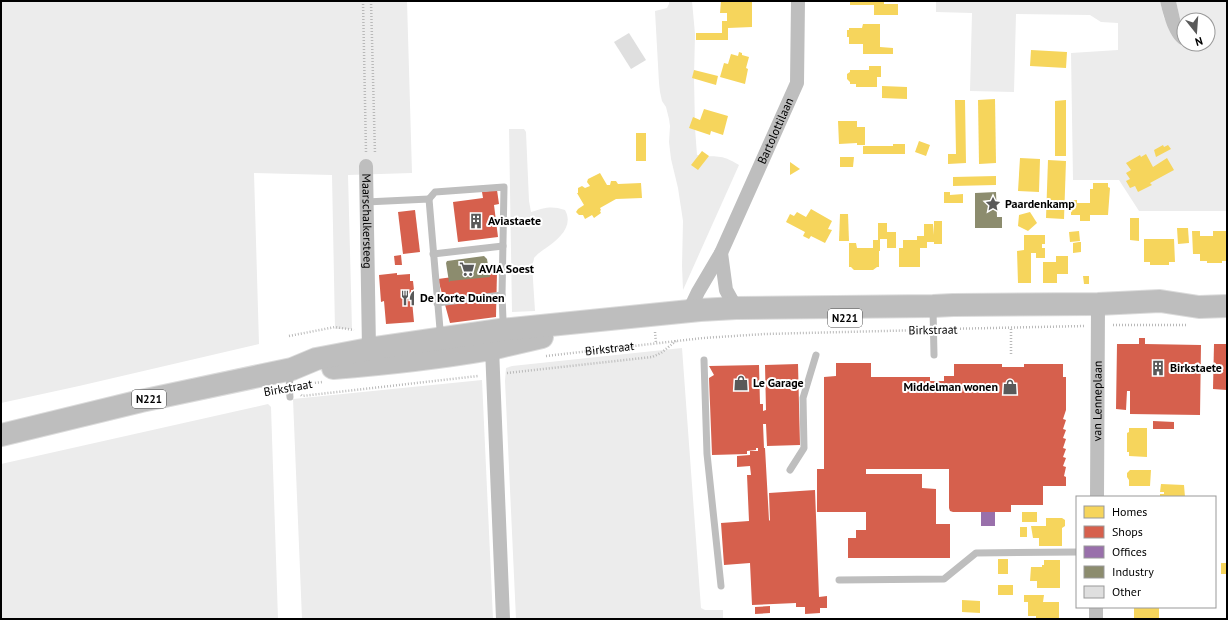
<svg xmlns="http://www.w3.org/2000/svg" width="1228" height="620" font-family="'PT Sans',sans-serif">
  <style>
    .green { fill: #ececec }
    .water { fill: #bfbfbf }
    .homes { fill: #f6d55c }
    .shops { fill: #d6604d }
    .offices { fill: #9970ab }
    .industry { fill: #8c8c6e }
    .building { fill: #dfdfdf }
    .lines { fill: none; stroke-linecap: round; stroke-linejoin: round }
    .primary-casing { stroke: #dbdbdb; stroke-width: 24 }
    .path { stroke: #b9b9b9; stroke-width: 2.5; stroke-dasharray: 1 2; stroke-linecap: butt }
    .lane { stroke: #bebebe; stroke-width: 7 }
    .street { stroke: #bebebe; stroke-width: 14 }
    .primary { stroke: #bebebe; stroke-width: 22 }
    .labels { text-anchor: middle; stroke-width: 4; stroke-linejoin: round; paint-order: stroke }
    .shield { fill: #fff; stroke: #4c4c4c; stroke-width: 1 }
    .shield-label { font-size: 11px; font-weight: bold; fill: #000 }
    .street-label { font-size: 12px; fill: #000; stroke: #fff }
    .poi-label { font-size: 12px; font-weight: bold; fill: #000; stroke: #fff; text-anchor: start }
  </style>
  <rect width="100%" height="100%" fill="#fff"/>
  <g class="green">
    <path d="M1 1H407L412 173 348 175 352 329H335L332 175 254 173 259 344 79 386 1 403Z"/>
    <path d="M669 1H692L695 34 694 77 695 128 697 155C717 158 720 153 739 165L683 290 682 266 683 221 678 188 671 159 669 142 670 126 669 119 666 107 662 101 660 92 659 83 655 11 667 8 669 4Z"/>
    <path d="M936 1H1160L1164 18 1182 46 1192 47 1197 44H1208V20H1184V27L1181 23 1176 1H1227V211H1139L1119 180H1073L1071 53 1118 50V23L1101 22 1090 15 1016 14 1014 92 970 91 972 13 936 12Z"/>
    <path d="M509 129H524L526 132 529 201 531 212C544 208 551 205 565 210 574 226 559 239 546 248 542 251 537 254 534 258 534 259 533 264 532 264L535 311 512 312Z"/>
    <path d="M682 348 701 608 705 610H723V619H516L505 381 506 368 512 366Z"/>
    <path d="M482 380 493 619H302L293 399Z"/>
    <path d="M268 404 271 407 278 619H1V464Z"/>
  </g>
  <path class="water" d="M1160 1H1176L1181 23 1184 27V44H1197C1173 57 1164 18 1160 1Z"/>
  <g class="homes">
    <path d="M721 1H752V27L728 28V40H696V33H722V21H727V13H720Z"/>
    <path d="M850 1H884V4H898V15H874V5H850Z"/>
    <path d="M863 24H880V47L893 48V54H863V44H849V37H847V30H849V28H862Z"/>
    <path d="M1031 50 1067 52 1066 68 1030 66Z"/>
    <path d="M739 52 742 53V55L749 57 746 68 748 69 745 84 720 77 724 63 728 64 731 54 738 56Z"/>
    <path d="M869 66H881V77H877V87H856V84H850V82L847 79V74L850 72V70H869Z"/>
    <path d="M694 70 718 76 716 85 692 78Z"/>
    <path d="M882 86 907 87V99L882 98Z"/>
    <path d="M995 99 996 163 979 164 978 100Z"/>
    <path d="M955 100H965L966 163 948 164V154H956Z"/>
    <path d="M1066 100V156H1055V101Z"/>
    <path d="M704 109 728 116 723 135 711 131 710 135 689 128 693 117 700 120Z"/>
    <path d="M838 121H857V127H865V145H857V143L839 144Z"/>
    <rect x="636" y="133" width="10" height="28"/>
    <path d="M919 141 930 145 926 156 915 152Z"/>
    <path d="M893 144H905V154H863V146H893Z"/>
    <path d="M1163 145 1164 147 1168 145 1171 149 1156 157 1154 150Z"/>
    <path d="M702 151 709 156 698 170 691 165Z"/>
    <path d="M1146 154 1153 167 1167 158 1174 170 1150 183 1152 185 1138 192 1135 186 1130 188 1126 181 1130 179 1126 173 1131 170 1126 163 1140 155 1141 157Z"/>
    <path d="M840 157H854L853 167H840Z"/>
    <path d="M1020 158 1040 159 1039 192 1018 191Z"/>
    <path d="M1048 160 1066 161 1064 219 1046 218Z"/>
    <path d="M790 162 800 169 790 175Z"/>
    <path d="M600 173 607 185H610L611 181H616L618 184 641 183 642 198 616 199 600 208 601 210 600 211 601 213 594 218 592 215 585 219 583 215H579L576 212 578 209 584 205 577 193H578V188L582 186 585 188 590 186 587 182 588 179Z"/>
    <path d="M996 176V185L953 186V177Z"/>
    <path d="M1093 183H1108V187L1110 188 1108 215H1090V221H1080V215H1071V200H1077V203H1090V189H1093Z"/>
    <path d="M944 192H950V195L963 194V203H944Z"/>
    <path d="M811 209 832 221 828 229 832 230 825 243 811 236 809 239 803 236 805 232 786 222 790 214 794 216 797 212 806 217Z"/>
    <path d="M1030 212 1037 223 1028 231 1018 226 1019 215Z"/>
    <path d="M840 214H848L849 241H839Z"/>
    <path d="M1130 218H1139V241L1130 240Z"/>
    <path d="M934 221H942V244H934V242H927V248H920V267H899V248H903V240H917V236H924V224H933L934 235Z"/>
    <path d="M878 223H887V232H896V248H887V239H880V251H879V267H877L873 270H854L851 267H849V243H856L857 248H873V240H878Z"/>
    <path d="M1177 228H1188L1189 243 1178 244Z"/>
    <path d="M1079 231 1080 241 1070 242 1069 232Z"/>
    <path d="M1192 231H1200V236H1213V231H1227V261H1222V263H1207V261H1200V254H1193Z"/>
    <path d="M1024 235H1045V244H1042V248H1045V258H1036V253H1031V283H1018L1017 251 1024 250Z"/>
    <path d="M1144 239H1174L1175 262H1169V265H1150V262H1144Z"/>
    <path d="M1079 242H1081V252L1073 253V243Z"/>
    <path d="M1056 256H1068V274H1057V283H1043V262H1056Z"/>
    <path d="M1083 276H1089V284H1084Z"/>
    <path d="M1129 428H1147V457L1129 456V452H1127V433L1129 432Z"/>
    <path d="M1130 470H1151L1150 486H1129V480L1127 477V473Z"/>
    <path d="M1161 484 1184 485 1185 497H1160V494H1164V492H1160Z"/>
    <rect x="1022" y="512" width="15" height="10"/>
    <path d="M1046 518H1062L1065 520V526L1062 528V546H1039V538H1033L1031 526H1046Z"/>
    <rect x="1020" y="527" width="7" height="10"/>
    <rect x="998" y="559" width="10" height="15"/>
    <path d="M1044 560H1060V588H1037V581H1030L1031 567H1042V565H1044Z"/>
    <rect x="1221" y="563" width="6" height="11"/>
    <rect x="998" y="585" width="15" height="10"/>
    <path d="M1024 595H1044L1043 602H1059V619H1036V616H1028V602H1024Z"/>
    <path d="M962 600 980 601V613L962 612Z"/>
    <rect x="1134" y="607" width="25" height="12"/>
  </g>
  <g class="shops">
    <path d="M497 190 499 204 494 205 498 237 458 242 453 202 483 198 482 192Z"/>
    <path d="M415 210 420 252 403 254 398 212Z"/>
    <path d="M401 255 402 265H395L394 256Z"/>
    <path d="M497 271 496 317 450 323 438 279Z"/>
    <path d="M397 273V275L410 274V281H413L414 290H411L414 322 386 324 384 301 381 302 379 275Z"/>
    <path d="M1139 338H1145V344L1201 345 1200 415 1130 414V391H1127L1126 410 1116 409 1117 344H1139Z"/>
    <path d="M1214 344H1227V390L1213 389Z"/>
    <path d="M836 363H871V377H930V381H944V376H954V364H1002V367H1024V364H1063V377H1066V410L1063 419 1066 420 1063 429 1066 430 1063 438 1066 439 1063 448 1066 449 1063 457 1066 458 1063 466 1066 467 1064 476 1066 477V486H1043V505H1011V512H953L950 511 949 508V469H866V474H922V488L936 489V524H950V558H848V538H856V530H866V512H817V469H824V377L836 376Z"/>
    <path d="M798 364 800 445 767 446 766 424H763L764 448H756V450L747 451V454L712 455 709 378 714 375 709 366 759 365 760 404H763V411L766 410 765 365Z"/>
    <path d="M1153 421 1174 422V429H1153Z"/>
    <path d="M758 448H765L769 520 770 521 769 493 815 490 819 597 827 596V608H820V613L805 614V607H796V603L752 605 750 563 724 565 721 523 749 521 747 475H751L750 466 737 467V456L750 455V451H758Z"/>
    <path d="M770 606V613L755 614V607Z"/>
  </g>
  <rect class="offices" x="981" y="512" width="14" height="14"/>
  <g class="industry">
    <path d="M996 192 997 217H1002V228H975V193Z"/>
    <path d="M484 256 487 259 490 277 450 281V282H449L446 263 447 261Z"/>
  </g>
  <path class="building" d="M629 33 646 60 631 69 614 42Z"/>
  <g class="lines">
    <g class="primary-casing">
      <g id="primary">
        <path d="M333 368C386 364 439 358 491 349 508 345 525 341 542 337"/>
        <path d="M1 435 141 401 292 369 316 359 369 349 500 330 700 310 736 308 933 306 953 305 1098 304 1160 301 1199 307 1227 306"/>
      </g>
    </g>
    <g class="path">
      <path d="M363 1 366 152"/>
      <path d="M371 1 375 154"/>
      <path d="M1113 325H1186"/>
      <path d="M945 329 1084 326"/>
      <path d="M655 332 656 343"/>
      <path d="M289 336 335 327 354 330"/>
      <path d="M1011 354V328"/>
      <path id="s1" d="M546 356 703 338 765 334 924 330"/>
      <path d="M507 373 652 357 661 353 676 341"/>
      <path d="M306 384 322 382"/>
      <path d="M301 395 302 396 478 376"/>
    </g>
    <g class="lane">
      <path d="M429 199 435 192 504 187 502 295 503 320"/>
      <path d="M366 202 429 199 440 329"/>
      <path d="M433 254 503 246"/>
      <path d="M437 303 502 295"/>
      <path d="M933 309 934 355"/>
      <path d="M704 360 707 454 721 586"/>
      <path d="M290 397 289 386 291 373"/>
      <path d="M790 470 804 448 803 398 816 355"/>
      <path d="M839 580 944 579 976 553 1077 552"/>
    </g>
    <g class="street">
      <path id="s2" d="M366 166 369 349"/>
      <path d="M721 253 726 290 736 308"/>
      <path id="s3" d="M689 311 698 292 721 253 797 83 798 1"/>
      <path d="M494 342 492 348 503 619"/>
      <path id="s4" d="M1097 497 1098 304"/>
      <path d="M1096 619V607"/>
    </g>
    <use href="#primary" class="primary"/>
  </g>
  <defs>
    <g id="sight-bare" transform="scale(1.2)"><path d="M0-6L1.8-2.2L6-1.7L2.9 1.2L3.7 5.4L0 3.3L-3.7 5.4L-2.9 1.2L-6-1.7L-1.8-2.2Z" fill="#595959" stroke="#fff" stroke-width="2.5" paint-order="stroke"/></g>
    <g id="building-bare" transform="scale(1.2)"><path d="M-4-6H4V6H1V3H-1V6H-4ZM-2.5-4.3h1.7v1.8h-1.7ZM.8-4.3h1.7v1.8H.8ZM-2.5-1h1.7V.8h-1.7ZM.8-1h1.7V.8H.8Z" fill="#595959" stroke="#fff" stroke-width="2.5" paint-order="stroke"/></g>
    <g id="supermarket-bare" transform="scale(1.2)"><path d="M-6-5.5h2.5l.6 2H6L4.5 2H-2.5L-4.4-4H-6ZM-1.5 3.2a1.3 1.3 0 1 0 .1 0ZM3 3.2a1.3 1.3 0 1 0 .1 0Z" fill="#595959" stroke="#fff" stroke-width="2.5" paint-order="stroke"/></g>
    <g id="restaurant-bare" transform="scale(1.2)"><path d="M-5-6h1v4h1v-4h1v4h1v-4h1v5L-1.5 .5V6h-2V.5L-5-1ZM5-6V6H3V1.5H1.5Q1.5-4 5-6Z" fill="#595959" stroke="#fff" stroke-width="2.5" paint-order="stroke"/></g>
    <g id="shop-bare" transform="scale(1.2)"><path d="M-5-2.5h2.3a2.7 3.5 0 0 1 5.4 0H5L5.5 6h-11ZM-1.5-2.5h3a1.5 2.3 0 0 0-3 0Z" fill="#595959" stroke="#fff" stroke-width="2.5" paint-order="stroke"/></g>
  </defs>
  <g fill-rule="evenodd">
    <use href="#sight-bare" x="993" y="204"/>
    <use href="#building-bare" x="476" y="221"/>
    <use href="#supermarket-bare" x="467" y="269"/>
    <use href="#restaurant-bare" x="408" y="298"/>
    <use href="#building-bare" x="1158" y="368"/>
    <use href="#shop-bare" x="741" y="383"/>
    <use href="#shop-bare" x="1010" y="387"/>
  </g>
  <g class="labels">
    <g class="shield">
      <rect x="828" y="309" width="34" height="18" rx="3"/>
      <rect x="132" y="390" width="34" height="18" rx="3"/>
    </g>
    <g class="shield-label">
      <text x="845" y="322">N221</text>
      <text x="149" y="403">N221</text>
    </g>
    <g class="street-label">
      <text dy="4" stroke="none"><textPath href="#s3" startOffset="200">Bartolottilaan</textPath></text>
      <text dy="4" stroke="none"><textPath href="#s2" startOffset="55">Maarschalkersteeg</textPath></text>
      <text transform="translate(933 330) rotate(-1)" y="4">Birkstraat</text>
      <text dy="4" stroke="none"><textPath href="#s1" startOffset="64">Birkstraat</textPath></text>
      <text transform="translate(288 388) rotate(-10)" y="4">Birkstraat</text>
      <text dy="4" stroke="none"><textPath href="#s4" startOffset="96">van Lenneplaan</textPath></text>
    </g>
    <g class="poi-label">
      <text x="1005" y="208">Paardenkamp</text>
      <text x="488" y="225">Aviastaete</text>
      <text x="479" y="273">AVIA Soest</text>
      <text x="420" y="302">De Korte Duinen</text>
      <text x="1170" y="372">Birkstaete</text>
      <text x="753" y="387">Le Garage</text>
      <text x="998" y="391" text-anchor="end">Middelman wonen</text>
    </g>
  </g>
  <rect width="1228" height="620" fill="none" stroke="#000000" stroke-width="4"/>
  <rect x="1076" y="496" width="140" height="112" fill="#ffffff" stroke="#999999"/>
  <rect x="1084" y="506" width="20" height="12" fill="#f6d55c" stroke="#999999"/>
  <text x="1112" y="516" font-size="12" fill="#000000">Homes</text>
  <rect x="1084" y="526" width="20" height="12" fill="#d6604d" stroke="#999999"/>
  <text x="1112" y="536" font-size="12" fill="#000000">Shops</text>
  <rect x="1084" y="546" width="20" height="12" fill="#9970ab" stroke="#999999"/>
  <text x="1112" y="556" font-size="12" fill="#000000">Offices</text>
  <rect x="1084" y="566" width="20" height="12" fill="#8c8c6e" stroke="#999999"/>
  <text x="1112" y="576" font-size="12" fill="#000000">Industry</text>
  <rect x="1084" y="586" width="20" height="12" fill="#dfdfdf" stroke="#999999"/>
  <text x="1112" y="596" font-size="12" fill="#000000">Other</text>
  <g transform="translate(1196 32) rotate(163)"><circle r="19" fill="#ffffff" stroke="#999999"/>
  <path d="M0-3L7 15L0 10L-7 15Z" fill="#595959"/>
  <text y="-6" font-size="11" font-weight="bold" text-anchor="middle" fill="#000000">N</text>
  </g>
</svg>
